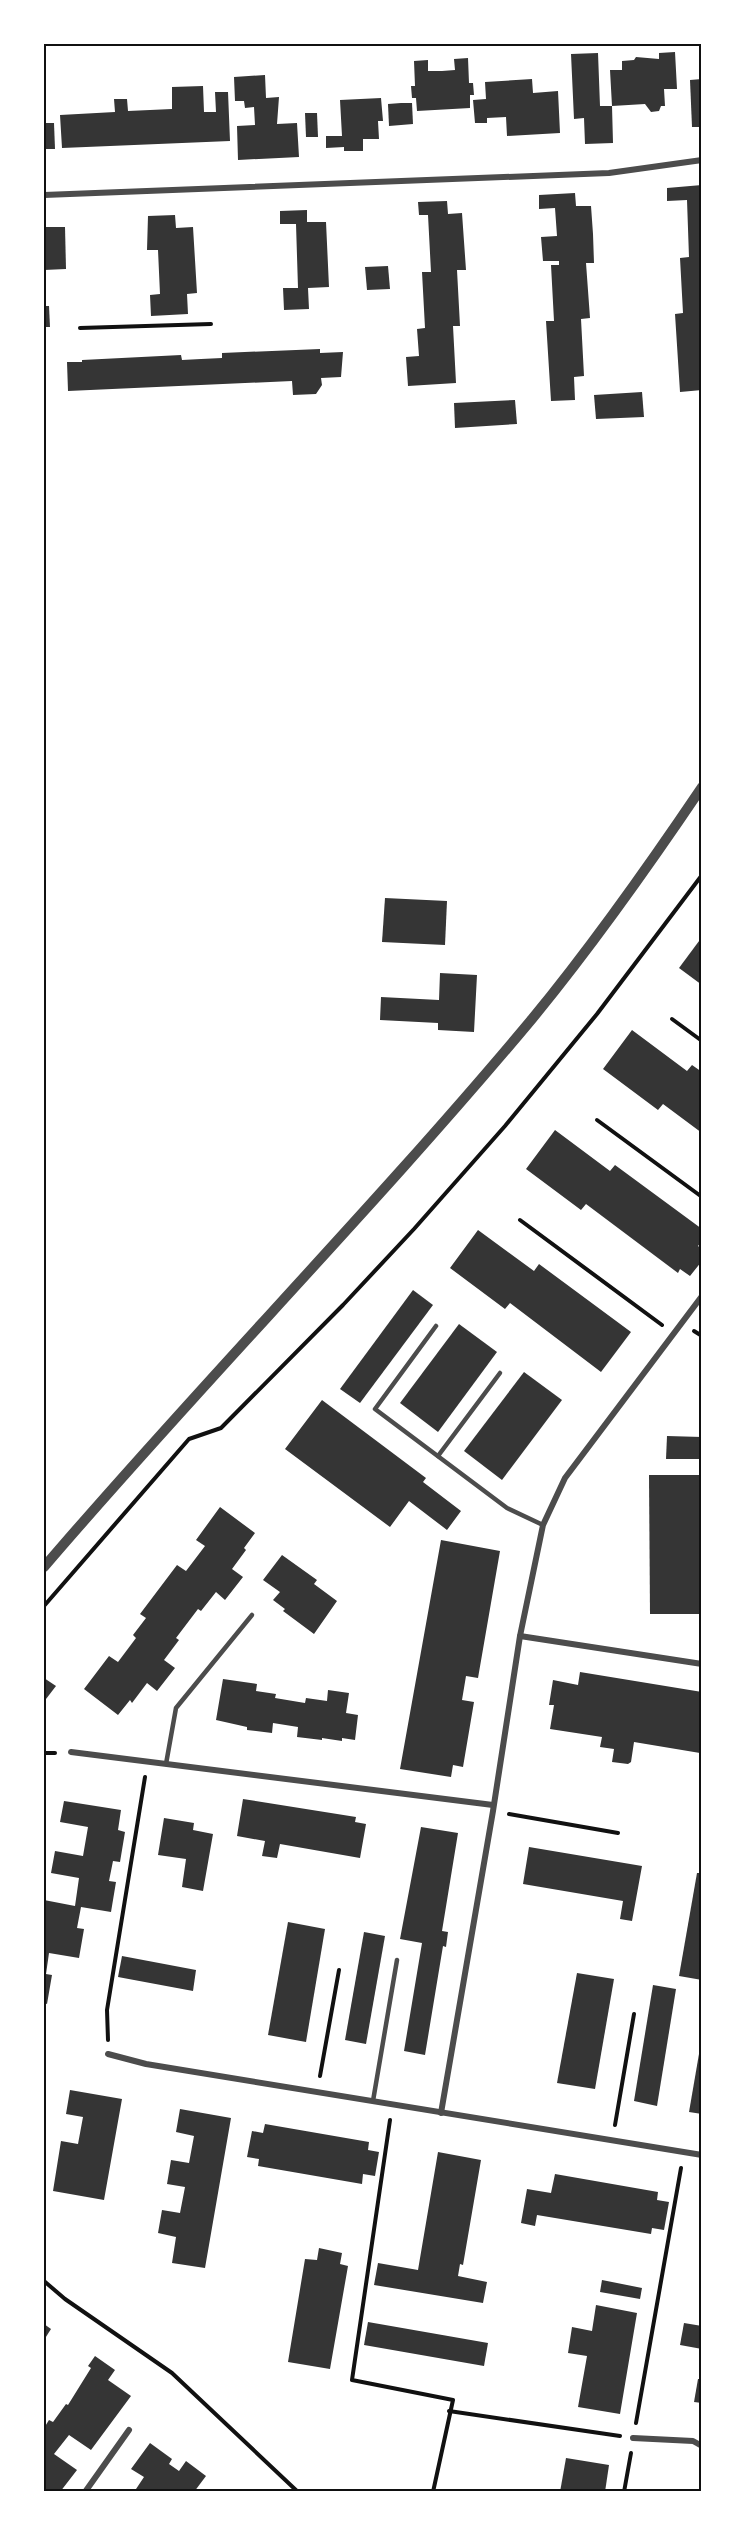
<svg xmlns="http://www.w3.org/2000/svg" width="745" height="2535" font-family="Cabin,sans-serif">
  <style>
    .building { fill: #353535 }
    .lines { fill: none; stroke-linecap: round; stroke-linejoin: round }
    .path { stroke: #111; stroke-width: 4 }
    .service { stroke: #4c4c4c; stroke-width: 4.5 }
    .minor { stroke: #4c4c4c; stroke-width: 6 }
    .tertiary { stroke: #4c4c4c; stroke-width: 10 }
    .neatline { fill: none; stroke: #111; stroke-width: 2 }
  </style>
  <rect width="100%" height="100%" fill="#fff"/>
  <g class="building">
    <path d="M675 52 677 89H664L665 106H661L659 111 651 112 645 104 612 106 610 70H622V61L634 60 636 57 659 59V53Z"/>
    <path d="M598 53 600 106H612L613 143 585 144 584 118 574 119 571 54Z"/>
    <path d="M468 58 469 83H473L474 95H470V108L417 111 416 98H412L411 86H415L414 61 428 60V71H442L455 70 454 59Z"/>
    <path d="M265 75 266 98 279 97 277 124 297 123 299 157 238 160 237 126 255 125 254 107 245 108 244 101H235L234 77Z"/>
    <path d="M532 79 533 93 558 91 560 133 507 136 506 117 487 118V123H475L473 100 486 99 485 82Z"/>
    <path d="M702 79V127H692L690 80Z"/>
    <path d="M203 86 204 112H216L215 92H228L230 141 62 148 60 115 115 112 114 99H127L128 111 172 109V87Z"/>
    <path d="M381 98 383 121H378L379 139H363V151H344V147L326 148V136H342L340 100Z"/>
    <path d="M401 103H412L413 124 389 126 388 104Z"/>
    <path d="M305 113H317L318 137H306Z"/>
    <path d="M44 123H54L55 149H44Z"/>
    <path d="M702 185V390L680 392 675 314 683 313 680 258 689 257 687 200 667 201V188Z"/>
    <path d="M575 193 576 206H591L593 234 594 263H586L590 318 581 319 584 376 574 377 575 400 551 401 546 321H554L551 265H559V261H543L541 237 557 236 555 208 539 209V195Z"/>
    <path d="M447 201 448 214 462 213 466 270H457L460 326H453L456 383 408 386 406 357 419 356 417 329 425 328 422 272H431L428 215H419L418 202Z"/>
    <path d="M307 210V222H326L329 287 308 288 309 309 284 310 283 288H298L296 224H280V211Z"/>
    <path d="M175 215 176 228 193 227 197 293 187 294 188 314 151 316 150 295 160 294 158 250H147L148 216Z"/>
    <path d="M44 227H65L66 269 44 270Z"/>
    <path d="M388 266 390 289 367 290 365 267Z"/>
    <path d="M44 306H49L50 327H44Z"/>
    <path d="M320 349V353L343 352 341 377 321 378 322 385 316 394 293 395 292 381 68 391 67 362H82V360L181 355 182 360 201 359 222 358V353Z"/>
    <path d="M642 392 644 417 596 419 594 395Z"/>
    <path d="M515 400 517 424 455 428 454 403Z"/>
    <path d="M385 898 447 901 445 945 382 942Z"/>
    <path d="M702 937V985L679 968Z"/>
    <path d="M440 973 477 975 474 1032 438 1030V1023L380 1020 381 997 439 1000Z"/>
    <path d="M632 1030 687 1071 692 1065 702 1072V1133L663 1104 658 1110 603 1069Z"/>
    <path d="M555 1130 610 1171 615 1165 702 1229V1241L698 1246 702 1249V1261L690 1276 680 1269 678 1273 586 1204 581 1210 526 1169Z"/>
    <path d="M478 1230 534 1271 539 1264 631 1332 601 1372 510 1303 505 1309 450 1268Z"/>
    <path d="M413 1290 433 1305 360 1403 340 1389Z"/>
    <path d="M459 1324 497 1352 438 1432 400 1403Z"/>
    <path d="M524 1372 562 1400 502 1480 464 1451Z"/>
    <path d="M322 1400 426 1478 423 1482 461 1511 447 1530 409 1501 390 1527 285 1449Z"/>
    <path d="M667 1436 702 1437V1459H666Z"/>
    <path d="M649 1475H699V1614H650Z"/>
    <path d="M220 1507 255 1533 244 1548 246 1550 232 1569 243 1577 225 1600 216 1592 201 1611 198 1609 176 1638 179 1640 164 1660 175 1668 157 1691 147 1683 132 1703 130 1700 118 1715 84 1689 109 1656 118 1662 136 1638 133 1635 146 1618 140 1614 177 1565 186 1571 205 1546 196 1540Z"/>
    <path d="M441 1540 500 1551 478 1678 466 1676 462 1700 474 1702 463 1767 453 1765 451 1777 400 1769Z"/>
    <path d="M282 1555 317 1580 314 1584 337 1601 314 1634 283 1611 285 1609 273 1600 280 1592 263 1580Z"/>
    <path d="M580 1672 702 1692 700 1753 634 1742 631 1762 628 1764 612 1762 614 1749 600 1747 602 1737 550 1729 554 1705H549L553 1680 578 1685Z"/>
    <path d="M44 1678 56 1686 46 1699 44 1697Z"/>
    <path d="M223 1679 257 1684 256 1691 276 1694 275 1698 305 1703 306 1698 327 1701 328 1690 349 1693 346 1713 358 1715 355 1740 342 1738V1741L322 1738V1740L297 1737 298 1727 273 1723 272 1733 247 1730V1727L216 1720Z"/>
    <path d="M243 1799 356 1817 355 1822 366 1824 360 1858 280 1844 277 1858 262 1856 265 1841 237 1836Z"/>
    <path d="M64 1801 121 1810 118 1830 125 1832 120 1862 113 1861 109 1881 116 1882 111 1912 81 1907 77 1928 84 1929 79 1958 49 1953 46 1974 52 1975 47 2004 44 2003V1941L46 1924H44V1900L75 1906 79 1878 51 1873 55 1851 83 1856 88 1827 60 1822Z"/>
    <path d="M164 1818 194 1823 193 1830 213 1834 203 1891 182 1887 186 1859 158 1855Z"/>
    <path d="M421 1827 458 1833 442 1931 448 1932 446 1947 443 1946 425 2055 404 2051 422 1943 400 1939Z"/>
    <path d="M529 1847 642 1866 632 1921 620 1919 623 1901 523 1884Z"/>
    <path d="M697 1873H702V1980L679 1976Z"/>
    <path d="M288 1922 325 1929 306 2042 268 2035Z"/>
    <path d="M364 1932 385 1936 366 2044 345 2040Z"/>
    <path d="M122 1956 196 1970 193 1991 118 1977Z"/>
    <path d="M577 1973 614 1979 595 2089 557 2083Z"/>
    <path d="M653 1985 676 1989 657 2106 634 2101Z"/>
    <path d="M700 2048H702V2114L689 2112Z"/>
    <path d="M70 2090 122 2099 104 2200 53 2191 61 2141 78 2144 83 2117 66 2114Z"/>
    <path d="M180 2109 231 2118 205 2268 172 2263 176 2237 158 2233 162 2210 180 2213 185 2187 167 2184 171 2160 189 2163 194 2136 176 2132Z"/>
    <path d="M265 2124 369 2142 368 2150 379 2152 375 2176 363 2174 362 2184 258 2166 259 2159 247 2157 252 2131 263 2133Z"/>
    <path d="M438 2152 481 2160 463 2265 460 2264 458 2276 487 2282 483 2303 374 2285 378 2263 418 2270Z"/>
    <path d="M555 2174 658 2192 657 2200 669 2202 664 2230 652 2228 651 2234 537 2215 535 2226 521 2223 527 2189 551 2193Z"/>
    <path d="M319 2248 342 2253 340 2264 348 2266 330 2369 288 2362 305 2259 317 2260Z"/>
    <path d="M602 2280 642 2288 640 2299 600 2292Z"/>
    <path d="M596 2305 637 2313 620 2414 578 2407 587 2356 568 2353 572 2327 592 2331Z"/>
    <path d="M368 2322 488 2343 484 2366 364 2345Z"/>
    <path d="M684 2323 702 2326V2349L680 2345Z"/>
    <path d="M44 2324 51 2329 44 2340Z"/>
    <path d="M95 2356 115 2370 108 2380 131 2396 91 2450 69 2435 54 2454 77 2470 60 2492H44V2428L49 2420 53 2422 66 2404 68 2405 91 2368 88 2366Z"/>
    <path d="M698 2379H702V2403L694 2402Z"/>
    <path d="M150 2443 172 2459 169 2464 179 2471 186 2461 206 2476 194 2492H134L144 2477 131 2469Z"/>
    <path d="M566 2458 609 2465 605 2492H560Z"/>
  </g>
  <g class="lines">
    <g class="path">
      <path d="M80 328 211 324"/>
      <path d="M672 1019 702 1041"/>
      <path d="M597 1120 702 1197"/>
      <path d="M520 1220 662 1325"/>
      <path d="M694 1331 702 1336"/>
      <path d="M44 1606 189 1439 221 1428 343 1305 414 1229 505 1126 597 1014 702 875"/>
      <path d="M44 1753H55"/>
      <path d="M509 1814 618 1833"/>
      <path d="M108 2040 107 2010 145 1777"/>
      <path d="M320 2076 339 1970"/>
      <path d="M390 2120 352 2380 453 2400 433 2492"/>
      <path d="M615 2125 634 2014"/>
      <path d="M44 2281 65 2299 172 2373 298 2492"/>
      <path d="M449 2411 620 2436"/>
      <path d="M636 2423 681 2168"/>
      <path d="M624 2492 631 2453"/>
    </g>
    <g class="service">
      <path d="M436 1326 375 1409 507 1508 543 1525"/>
      <path d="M438 1456 500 1373"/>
      <path d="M166 1764 176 1708 252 1615"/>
      <path d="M373 2101 397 1960"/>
    </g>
    <g class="minor">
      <path d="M44 195 609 173 702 160"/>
      <path d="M520 1636 702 1664"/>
      <path d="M71 1752 493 1805"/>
      <path d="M108 2054 146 2064 702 2155"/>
      <path d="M441 2113 493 1811 520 1636 543 1525 565 1478 702 1296"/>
      <path d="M633 2438 693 2441 702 2446"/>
      <path d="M85 2492 129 2430"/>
    </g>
    <path class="tertiary" d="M44 1567C203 1381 375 1207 532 1019 593 945 648 867 702 787"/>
  </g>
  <rect width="745" height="2535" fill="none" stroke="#ffffff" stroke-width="90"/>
  <rect x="45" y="45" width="655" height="2445" class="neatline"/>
</svg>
